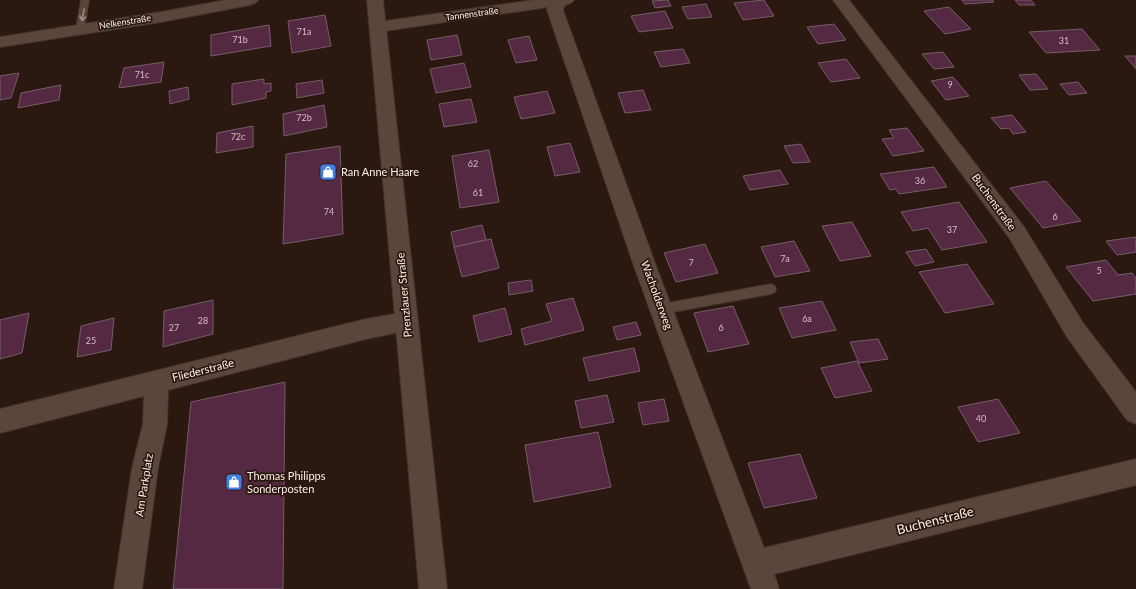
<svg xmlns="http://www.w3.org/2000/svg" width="1136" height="589" font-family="Lato,sans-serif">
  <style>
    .building { fill: #552941; stroke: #755d69 }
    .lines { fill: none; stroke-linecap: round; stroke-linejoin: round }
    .service-casing { stroke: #423330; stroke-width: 2 }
    .minor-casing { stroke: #423330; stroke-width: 2 }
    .secondary-casing { stroke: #423330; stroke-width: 2 }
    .service { fill: #5c463c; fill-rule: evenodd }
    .minor { fill: #5c463c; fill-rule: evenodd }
    .secondary { fill: #5c463c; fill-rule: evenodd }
    .oneway { stroke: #9d8a82 }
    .labels { text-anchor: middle; stroke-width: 3.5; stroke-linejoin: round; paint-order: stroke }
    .far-street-label { font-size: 9px; fill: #fef0ea; stroke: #2b1810 }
    .number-label { font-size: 9px; fill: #d4bec0 }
    .poi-label { font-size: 11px; fill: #fef0ea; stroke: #2b1810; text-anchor: start }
    .street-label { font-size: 11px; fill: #fef0ea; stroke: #2b1810 }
    .near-street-label { font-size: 13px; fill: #fef0ea; stroke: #2b1810 }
  </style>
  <rect width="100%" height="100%" fill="#2b1810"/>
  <g class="building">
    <path d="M668 0 671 6 655 8 652 1Z"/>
    <path d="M764 0 774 16 743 20 734 3Z"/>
    <path d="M962 0H992L994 2 965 4Z"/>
    <path d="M1015 0H1031L1035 5H1019Z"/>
    <path d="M706 4 712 17 688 19 682 7Z"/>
    <path d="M949 7 971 29 945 34 924 11Z"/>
    <path d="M665 11 673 28 639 32 631 16Z"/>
    <path d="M325 15 331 46 292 53 288 21Z"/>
    <path d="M834 24 846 40 818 44 807 27Z"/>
    <path d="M269 25 271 46 211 56V35Z"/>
    <path d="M1082 29 1100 50 1046 53 1029 32Z"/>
    <path d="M457 35 462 55 431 60 427 40Z"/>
    <path d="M529 36 537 60 516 63 508 40Z"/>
    <path d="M683 49 690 63 661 67 654 52Z"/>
    <path d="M943 52 954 67 934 69 922 54Z"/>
    <path d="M1125 56H1136V69Z"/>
    <path d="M846 59 860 78 831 82 818 63Z"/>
    <path d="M164 62 161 82 119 88 124 68Z"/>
    <path d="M464 63 471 87 436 93 430 69Z"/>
    <path d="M19 73 11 98 0 100V76Z"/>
    <path d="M1036 74 1048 89 1030 90 1019 75Z"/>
    <path d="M953 77 969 96 946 100 931 81Z"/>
    <path d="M264 79V84L271 83V91L266 92V98L232 105V84Z"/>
    <path d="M322 80 324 93 297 98 296 84Z"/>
    <path d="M1078 82 1087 93 1069 95 1060 84Z"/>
    <path d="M61 85 59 100 18 108 21 93Z"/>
    <path d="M188 87 189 99 170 104 169 91Z"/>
    <path d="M643 90 651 110 625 113 618 93Z"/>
    <path d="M547 91 555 113 521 119 514 97Z"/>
    <path d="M471 99 477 122 444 127 439 104Z"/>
    <path d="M324 105 327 127 284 136 283 114Z"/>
    <path d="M1012 115 1026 132 1013 134 1009 128 1001 129 991 118Z"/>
    <path d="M253 126V147L216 153 217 133Z"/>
    <path d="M907 128 924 151 893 156 882 139 894 138 889 130Z"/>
    <path d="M570 143 580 172 555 176 547 147Z"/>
    <path d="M801 144 810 162 793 163 784 146Z"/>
    <path d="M340 146 343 234 283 244 286 154Z"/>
    <path d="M489 150 499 202 460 208 452 156Z"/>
    <path d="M934 167 947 187 899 194 896 189 890 190 880 174Z"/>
    <path d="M780 170 788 184 750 190 743 176Z"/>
    <path d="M1046 181 1081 221 1043 228 1010 188Z"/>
    <path d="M959 202 987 242 942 250 928 228 913 231 901 212Z"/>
    <path d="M852 222 871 256 840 261 822 226Z"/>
    <path d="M482 225 486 240 454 247 451 232Z"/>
    <path d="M1136 237V252L1117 255 1106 241Z"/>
    <path d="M491 239 499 268 462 277 454 247Z"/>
    <path d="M794 241 810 271 775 277 761 247Z"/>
    <path d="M705 244 718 273 676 282 664 253Z"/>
    <path d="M926 249 934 262 915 266 906 252Z"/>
    <path d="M1106 260 1118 275 1132 273 1136 278V294L1093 301 1066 267Z"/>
    <path d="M967 264 994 304 945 313 919 272Z"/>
    <path d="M531 280 533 291 509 295 508 283Z"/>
    <path d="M573 298 584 330 525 345 521 329 552 321 546 304Z"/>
    <path d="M213 300V334L163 347 164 311Z"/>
    <path d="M822 301 836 330 792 338 779 308Z"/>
    <path d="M733 306 749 344 708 352 694 313Z"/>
    <path d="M505 308 512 334 479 342 473 316Z"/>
    <path d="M29 313 22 353 0 359V320Z"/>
    <path d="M114 318 111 350 77 357 81 326Z"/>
    <path d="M636 322 641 335 617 340 613 327Z"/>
    <path d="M878 339 888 359 859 363 850 342Z"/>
    <path d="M634 348 640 371 589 381 583 358Z"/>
    <path d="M857 361 872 391 835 398 821 368Z"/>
    <path d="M285 382 283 589H173L191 402Z"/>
    <path d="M607 395 614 422 581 428 575 401Z"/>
    <path d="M664 399 669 421 643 425 638 403Z"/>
    <path d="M998 399 1020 433 978 442 958 407Z"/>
    <path d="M598 432 611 487 534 502 525 445Z"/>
    <path d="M800 454 817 498 764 508 748 463Z"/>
  </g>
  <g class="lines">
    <g class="service-casing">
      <g id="service">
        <path d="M81 0H89L84 29 80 31 76 29Z"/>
        <path d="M771 284 775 286 776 289 775 292 771 294 662 314 658 312 656 309 658 306 662 304Z"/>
      </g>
    </g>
    <g class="minor-casing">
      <g id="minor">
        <path d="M226 0H258L255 3 250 5 161 22 0 47V37L161 12Z"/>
        <path d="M534 0H574L571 3 565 5 563 10 656 266 764 548 1136 459V485L774 574 779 589H751L634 266 547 10 548 7 378 32 372 30 370 27 372 24 378 22Z"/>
        <path d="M833 0H849L1024 227 1083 323 1136 392V424L1127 420 1067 337 1010 239Z"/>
        <path d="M406 312 414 315 417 322 414 329 366 339 168 390 167 424 158 468 142 589H114L132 468 143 424 144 396 0 433V409L366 319Z"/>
      </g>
    </g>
    <g class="secondary-casing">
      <path id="secondary" d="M367 0H383L447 589H419Z"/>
    </g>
    <use href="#service" class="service"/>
    <use href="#minor" class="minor"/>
    <use href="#secondary" class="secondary"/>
  </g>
  <defs><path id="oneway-shaft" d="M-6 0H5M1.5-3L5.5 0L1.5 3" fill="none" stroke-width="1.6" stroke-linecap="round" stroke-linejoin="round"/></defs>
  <use class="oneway" href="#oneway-shaft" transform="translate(83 15) rotate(101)"/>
  <defs>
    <g id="shop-square" transform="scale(0.9)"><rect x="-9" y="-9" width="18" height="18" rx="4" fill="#3f7fe0" stroke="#2b1810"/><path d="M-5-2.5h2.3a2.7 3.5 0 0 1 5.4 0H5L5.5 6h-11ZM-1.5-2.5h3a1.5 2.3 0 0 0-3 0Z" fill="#fff"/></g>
  </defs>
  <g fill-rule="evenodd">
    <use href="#shop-square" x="328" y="172"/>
    <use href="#shop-square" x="234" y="482"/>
  </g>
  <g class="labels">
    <g class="far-street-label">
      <text transform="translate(472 14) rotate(-8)" y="3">Tannenstraße</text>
      <text transform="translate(125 22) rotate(-9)" y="3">Nelkenstraße</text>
    </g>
    <g class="number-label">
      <text x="304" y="35">71a</text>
      <text x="240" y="43">71b</text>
      <text x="1064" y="44">31</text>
      <text x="142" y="78">71c</text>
      <text x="950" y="88">9</text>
      <text x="304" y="121">72b</text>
      <text x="238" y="140">72c</text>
      <text x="473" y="167">62</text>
      <text x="920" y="184">36</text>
      <text x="478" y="196">61</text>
      <text x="329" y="215">74</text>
      <text x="1055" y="220">6</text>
      <text x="952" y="233">37</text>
      <text x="785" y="262">7a</text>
      <text x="691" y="266">7</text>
      <text x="1099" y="274">5</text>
      <text x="807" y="322">6a</text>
      <text x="203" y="324">28</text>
      <text x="174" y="331">27</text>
      <text x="721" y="331">6</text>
      <text x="91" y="344">25</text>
      <text x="981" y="422">40</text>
    </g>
    <g class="poi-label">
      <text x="341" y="176">Ran Anne Haare</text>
      <text x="247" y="480">Thomas Philipps<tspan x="247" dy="13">Sonderposten</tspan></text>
    </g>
    <g class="street-label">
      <text transform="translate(994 202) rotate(54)" y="4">Buchenstraße</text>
      <text transform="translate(404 295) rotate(-95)" y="4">Prenzlauer Straße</text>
      <text transform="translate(657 295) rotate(70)" y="4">Wacholderweg</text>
      <text transform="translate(203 370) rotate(-14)" y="4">Fliederstraße</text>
      <text transform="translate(144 485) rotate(-81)" y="4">Am Parkplatz</text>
    </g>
    <g class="near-street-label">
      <text transform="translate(935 520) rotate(-14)" y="5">Buchenstraße</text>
    </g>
  </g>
</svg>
